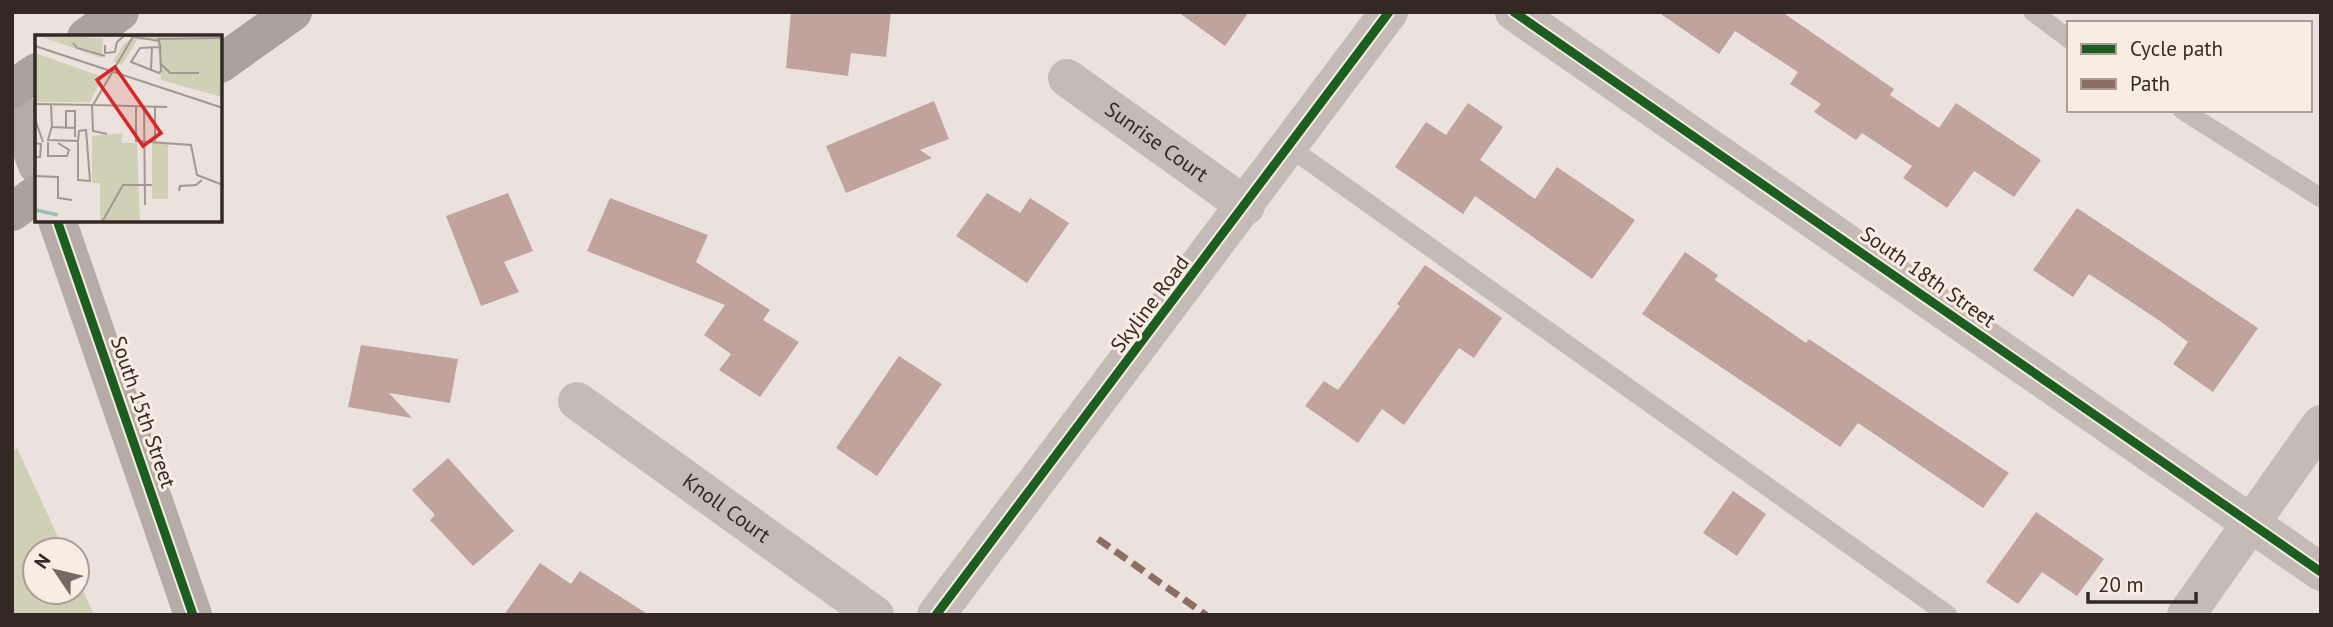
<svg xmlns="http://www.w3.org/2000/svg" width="2333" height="627" font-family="'PT Sans',sans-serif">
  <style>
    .green { fill: #d0d0b6 }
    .building { fill: #c1a39e }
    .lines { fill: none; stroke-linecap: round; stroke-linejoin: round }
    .service { stroke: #c4bbb7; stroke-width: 19 }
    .minor { stroke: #c4bbb7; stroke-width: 38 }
    .secondary { stroke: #b5aba7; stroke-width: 38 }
    .motorway { stroke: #aba19d; stroke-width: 38 }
    .quiet { stroke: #8d6e63; stroke-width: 7; stroke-dasharray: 14 7; stroke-linecap: butt }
    .cycleway-casing { stroke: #f9ece3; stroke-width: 13 }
    .cycleway { stroke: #1b5e20; stroke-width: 9 }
    .labels { text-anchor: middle; stroke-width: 6; stroke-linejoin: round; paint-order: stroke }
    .street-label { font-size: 21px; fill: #342825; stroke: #f9ece3 }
    .inset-river { fill: none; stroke: #99bfb9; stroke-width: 3.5 }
    .inset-road { fill: none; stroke: #a29893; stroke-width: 2 }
    .view { fill: #d62828; fill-opacity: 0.15; stroke: #d62828; stroke-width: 3.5 }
    .inset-edge { fill: none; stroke: #342825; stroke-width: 3.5 }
  </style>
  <rect width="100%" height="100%" fill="#ece2dd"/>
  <path class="green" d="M17 448 64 550H35V592H77V577L94 615H12V452Z"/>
  <g class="building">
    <path d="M791 12H891L886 57 851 53 848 76 786 68Z"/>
    <path d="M1178 12H1249L1225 46Z"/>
    <path d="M1658 12H1782L1894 89 1890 95 1939 128 1956 103 2041 160 2014 197 1974 171 1947 208 1903 178 1912 166 1862 133 1856 140 1814 112 1821 104 1790 84 1798 72 1735 31 1719 54Z"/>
    <path d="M934 101 949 139 920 150 932 158 846 193 826 146Z"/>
    <path d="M1468 103 1503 127 1480 160 1535 199 1557 167 1635 220 1592 279 1475 196 1463 214 1395 167 1426 122 1446 135Z"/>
    <path d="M508 193 533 251 504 262 519 292 481 306 446 216Z"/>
    <path d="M987 193 1020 213 1030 198 1069 223 1027 283 956 236Z"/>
    <path d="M610 198 708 235 696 262 770 310 763 320 799 342 760 397 719 370 731 354 704 335 725 305 587 251Z"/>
    <path d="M2077 208 2258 328 2213 392 2173 364 2188 342 2160 321 2089 274 2073 297 2033 270Z"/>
    <path d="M1685 252 1718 275 1715 280 1806 343 1809 339 2009 473 1983 508 1858 423 1840 447 1642 314Z"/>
    <path d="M1425 265 1502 318 1474 358 1459 348 1404 425 1382 409 1358 443 1305 406 1324 381 1338 390 1400 306 1397 304Z"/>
    <path d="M361 345 458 359 450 403 389 393 412 418 348 407Z"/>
    <path d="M899 356 942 384 877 476 836 448Z"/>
    <path d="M448 458 514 531 473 566 430 520 435 515 412 490Z"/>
    <path d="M1733 491 1766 514 1737 556 1703 533Z"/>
    <path d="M2036 512 2104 559 2077 596 2042 572 2018 604 1986 582Z"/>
    <path d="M540 563 571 584 580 571 649 615H504Z"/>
  </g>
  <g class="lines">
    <g class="service">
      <path d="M2033 12 2069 39"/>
      <path d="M2182 110 2321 198"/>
      <path d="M1289 147 1948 615"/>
    </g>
    <g class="minor">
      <path d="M1514 12 2321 572"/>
      <path id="s1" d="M1067 78 1246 206"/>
      <path id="s2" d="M577 401 875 615"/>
      <path d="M936 615 1389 12"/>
      <path d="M2186 615 2321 424"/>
    </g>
    <g class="secondary">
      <path d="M12 98 37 165"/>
      <path d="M57 220 193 615"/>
    </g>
    <g class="motorway">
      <path d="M86 37 120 12"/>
      <path d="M220 64 293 12"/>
      <path d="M12 89 37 72"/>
      <path d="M12 212 37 194"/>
    </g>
    <path class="quiet" d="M1098 539 1206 615"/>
    <g class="cycleway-casing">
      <g id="cycleway">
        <path d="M1514 12 2321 572"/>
        <path d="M57 220 193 615"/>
        <path d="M936 615 1389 12"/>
      </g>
    </g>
    <use href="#cycleway" class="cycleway"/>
  </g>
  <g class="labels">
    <g class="street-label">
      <text dy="7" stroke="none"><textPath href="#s1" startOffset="110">Sunrise Court</textPath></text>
      <text transform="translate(1928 277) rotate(35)" y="7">South 18th Street</text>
      <text transform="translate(1150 304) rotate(-53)" y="7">Skyline Road</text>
      <text transform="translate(143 412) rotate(71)" y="7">South 15th Street</text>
      <text dy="7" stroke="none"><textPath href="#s2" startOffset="184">Knoll Court</textPath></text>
    </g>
  </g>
  <g transform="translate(35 35)">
    <rect width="187" height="187" fill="#ece2dd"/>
    <path d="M1 0 68 3 67 23 7 2ZM100 1 187 2V62L126 45 122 5H102L87 30 78 27 88 10ZM0 18 68 42 55 67H0ZM87 98V108H102L105 187H65V148H57V101ZM117 108H133V164H117Z" fill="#d0d0b6"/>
    <path class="inset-river" d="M1 175 23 180"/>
    <path class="inset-road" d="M89 0 124 6 125 10 126 36 124 38 96 27 105 13 125 12M122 4 188 3M38 8 42 13 70 21M70 10V18L80 17 82 7 89 1M0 11 188 73M126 29 135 38H164M116 36 117 12M0 69 58 70 99 0M16 70 17 92 40 93M57 70 58 96 72 99M59 70 132 72M101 72V106L156 110 162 140 188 150M109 72 110 170M0 84 8 107M17 91 13 105 43 106V145L55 146 51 95 44 96 43 106M31 93V76H40V102M120 106V72M13 107V121H32L34 115 23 108M0 108 6 109 5 122H0M0 141 23 142V163L37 165M144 156 145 151 161 150 167 145M67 187 88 150H117"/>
    <path class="view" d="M80 32 126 98 108 111 62 45Z"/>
    <rect width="187" height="187" class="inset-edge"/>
  </g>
  <rect width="2333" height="627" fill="none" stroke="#342825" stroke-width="28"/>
  <rect x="2067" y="21" width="245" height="91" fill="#f9ece3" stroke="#aa9e97" stroke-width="2"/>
  <rect x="2081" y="44" width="35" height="10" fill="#1b5e20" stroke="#aa9e97" stroke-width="2"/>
  <text x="2130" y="56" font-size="21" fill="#342825">Cycle path</text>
  <rect x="2081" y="79" width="35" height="10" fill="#8d6e63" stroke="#aa9e97" stroke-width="2"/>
  <text x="2130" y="91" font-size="21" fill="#342825">Path</text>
  <g transform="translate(56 571) rotate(305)"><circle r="33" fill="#f9ece3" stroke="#aa9e97" stroke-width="2"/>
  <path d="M0-5L12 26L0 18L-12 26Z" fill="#746965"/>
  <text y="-10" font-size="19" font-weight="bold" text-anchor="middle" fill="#342825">N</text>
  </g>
  <path d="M2088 592v10h108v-10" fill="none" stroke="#342825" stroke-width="3.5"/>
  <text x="2098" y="592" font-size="21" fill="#342825" stroke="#f9ece3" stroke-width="5" paint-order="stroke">20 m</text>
</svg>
